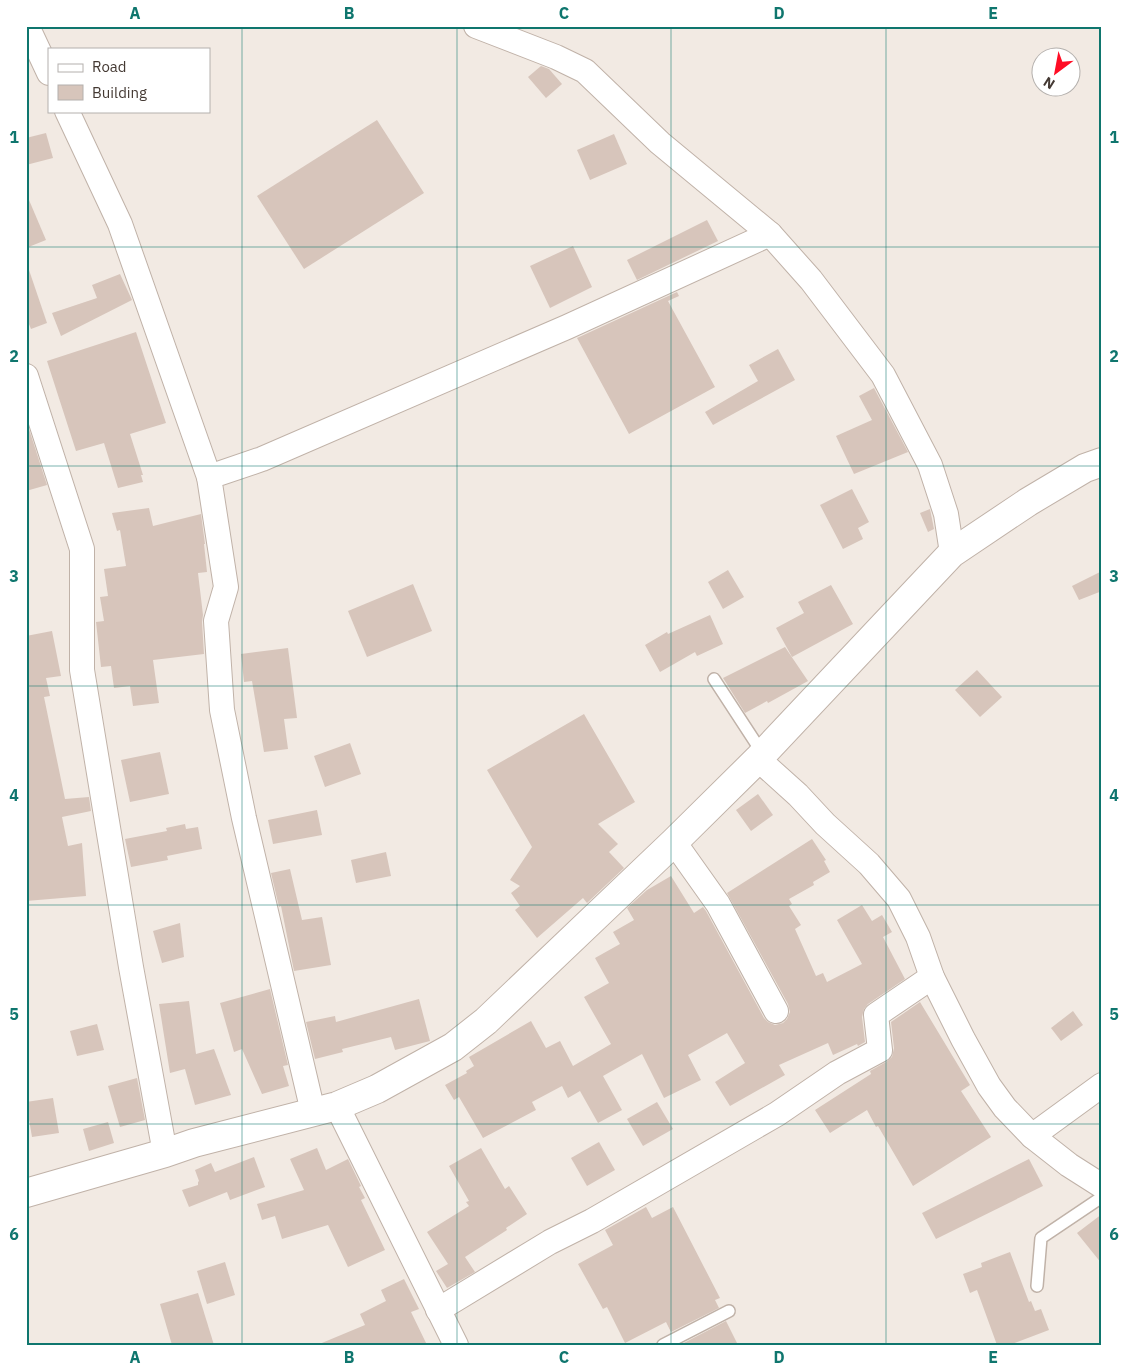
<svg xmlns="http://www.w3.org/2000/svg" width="1128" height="1371" font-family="'IBM Plex Sans',sans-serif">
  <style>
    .building { fill: #d7c5bb }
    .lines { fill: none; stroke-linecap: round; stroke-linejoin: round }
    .service-casing { stroke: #c0b2a8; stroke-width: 14 }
    .minor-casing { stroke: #c0b2a8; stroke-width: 26 }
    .tertiary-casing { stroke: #c0b2a8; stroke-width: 30 }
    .service { stroke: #fff; stroke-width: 11 }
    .minor { stroke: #fff; stroke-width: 24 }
    .tertiary { stroke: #fff; stroke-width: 28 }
    .grid { fill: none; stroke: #0f766e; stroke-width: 1; stroke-opacity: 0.55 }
    .neatline { fill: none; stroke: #0f766e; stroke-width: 2 }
    .grid-label { font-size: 16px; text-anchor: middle; font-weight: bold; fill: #0f766e }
  </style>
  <rect width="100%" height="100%" fill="#f2eae3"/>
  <g class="building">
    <path d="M541 66 549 69 562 84 546 98 528 77Z"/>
    <path d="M377 120 424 193 304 269 257 196Z"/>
    <path d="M46 133 53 158 26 165V138Z"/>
    <path d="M614 134 627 164 590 180 577 150Z"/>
    <path d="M26 193 46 240 26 248Z"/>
    <path d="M707 220 718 241 637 280 627 260Z"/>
    <path d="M573 246 592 287 550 308 530 266Z"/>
    <path d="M26 270H29L47 323 31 329 26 317Z"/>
    <path d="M120 274 132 300 61 336 52 313 97 298 92 285Z"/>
    <path d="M677 292 679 296 668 301 715 387 629 434 577 338Z"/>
    <path d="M136 332 166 423 130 434 143 475H141L143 482 118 488 104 443 76 451 47 361Z"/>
    <path d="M778 349 795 380 713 425 705 412 758 381 749 365Z"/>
    <path d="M874 388 908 452 854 474 836 436 872 420 859 396Z"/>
    <path d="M26 426H28L47 485 26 491Z"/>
    <path d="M852 489 869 522 858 528 863 539 843 549 820 505Z"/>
    <path d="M149 508 153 526 201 514 205 544H204L207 572 198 573 203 615 202 622 204 654 153 660 159 703 133 706 130 686 114 688 111 666 101 667 96 622 104 621 100 597 108 596 104 569 126 566 120 530 117 531 112 513Z"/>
    <path d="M930 509 934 529 928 532 920 513Z"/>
    <path d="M728 570 744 597 723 609 708 582Z"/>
    <path d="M1102 571V591L1079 600 1072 586Z"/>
    <path d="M413 584 432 631 367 657 348 611Z"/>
    <path d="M831 585 853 624 792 657 776 628 804 613 798 602Z"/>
    <path d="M710 615 723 644 697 656 695 652 660 672 645 645 667 632 668 634Z"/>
    <path d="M52 631 61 676 46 678 50 696 44 697 65 799 89 797 91 811 62 817 68 846 82 843 86 896 26 901V636Z"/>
    <path d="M785 647 808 681 768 703 767 701 745 713 723 678Z"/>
    <path d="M288 648 297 718 284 719 288 749 264 752 252 681 244 682 241 654Z"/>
    <path d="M977 670 1002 697 980 717 955 690Z"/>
    <path d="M584 714 635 802 598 824 618 844 609 852 624 868 587 903 583 898 537 938 515 910 520 906 511 893 520 886 510 880 532 847 487 770Z"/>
    <path d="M350 743 361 774 325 787 314 756Z"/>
    <path d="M160 752 169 794 130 802 121 760Z"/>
    <path d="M758 794 773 815 751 831 736 810Z"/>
    <path d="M317 810 322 835 273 844 268 820Z"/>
    <path d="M185 824 186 829 198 827 202 849 167 856 168 860 131 867 125 839 167 831 166 828Z"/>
    <path d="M812 839 826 860 824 861 830 872 813 882 814 885 789 899 792 904 789 906 801 925 795 929 816 976 823 973 827 982 862 964 837 920 862 905 872 921 882 915 892 932 883 937 905 979 868 1004 864 1009 862 1017 865 1042 858 1046 857 1044 833 1055 828 1043 779 1065 785 1075 730 1106 715 1082 745 1063 727 1033 688 1055 701 1080 664 1098 642 1054 603 1076 622 1110 598 1123 580 1091 568 1098 562 1086 532 1102 536 1110 483 1138 459 1097 454 1100 445 1085 467 1073 466 1071 474 1066 469 1057 531 1021 546 1048 560 1041 573 1066 611 1044 584 997 609 983 595 958 620 944 613 932 634 920 627 908 647 890 671 876 694 913 703 907 706 911 764 1018 768 1022 775 1025 783 1023 787 1019 790 1012 788 1004 727 893Z"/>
    <path d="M386 852 391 876 356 883 351 860Z"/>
    <path d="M290 869 302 920 322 917 331 965 294 971 281 906 279 907 271 873Z"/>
    <path d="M180 923 184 957 162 963 153 931Z"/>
    <path d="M270 989 288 1065 283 1066 289 1086 262 1094 242 1049 234 1052 220 1003Z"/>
    <path d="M419 999 430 1041 395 1050 391 1037 342 1049 343 1052 315 1059 306 1022 335 1016 336 1022Z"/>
    <path d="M189 1001 196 1054 214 1049 231 1095 195 1105 185 1069 170 1073 159 1004Z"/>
    <path d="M920 1002 970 1085 961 1091 991 1137 913 1186 878 1126 876 1127 867 1110 830 1133 815 1110 871 1074 870 1071 886 1062 892 1057 894 1048 891 1022Z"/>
    <path d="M1073 1011 1083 1025 1061 1041 1051 1028Z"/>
    <path d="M97 1024 104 1050 77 1056 70 1031Z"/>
    <path d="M137 1078 145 1120 120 1127 108 1086Z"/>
    <path d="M53 1098 59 1133 32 1137 26 1102Z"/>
    <path d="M657 1102 673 1129 643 1146 627 1119Z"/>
    <path d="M108 1122 114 1143 89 1151 83 1129Z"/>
    <path d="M599 1142 615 1170 587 1186 571 1158Z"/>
    <path d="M317 1148 326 1170 348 1159 361 1186 359 1187 365 1198 361 1200 385 1250 348 1267 328 1225 282 1239 275 1216 262 1220 257 1204 304 1190 290 1159Z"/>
    <path d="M481 1148 505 1189 509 1186 527 1214 506 1228 507 1230 465 1257 475 1272 447 1288 436 1271 448 1264 427 1232 469 1206 466 1202 469 1201 449 1166Z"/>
    <path d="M254 1157 265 1187 230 1200 227 1192 189 1207 182 1190 198 1185V1182L199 1181 195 1170 211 1163 215 1172Z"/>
    <path d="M1029 1159 1043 1186 936 1239 922 1213Z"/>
    <path d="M646 1207 652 1218 673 1207 720 1298 715 1300 719 1308 671 1332 666 1322 625 1343 607 1307 603 1309 578 1264 613 1245 605 1230Z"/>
    <path d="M1102 1214V1264L1077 1233Z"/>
    <path d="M1010 1252 1029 1302 1031 1301 1035 1311 1041 1309 1049 1330 1009 1345H997L977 1290 970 1293 963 1274 982 1267 981 1263Z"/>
    <path d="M225 1262 235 1295 207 1304 197 1271Z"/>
    <path d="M404 1279 419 1309 411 1312 427 1345H317L365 1325 360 1314 386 1301 381 1290Z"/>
    <path d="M198 1293 214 1345H172L160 1304Z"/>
    <path d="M726 1321 738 1345H680Z"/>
  </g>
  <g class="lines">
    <g class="service-casing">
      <g id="service">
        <path d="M714 679 763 754"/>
        <path d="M1037 1286 1041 1238 1102 1197"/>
        <path d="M663 1345 729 1311"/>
      </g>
    </g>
    <g class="minor-casing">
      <g id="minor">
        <path d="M27 26 49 73"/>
        <path d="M476 26 556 57 585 71 660 143 770 234 811 280 883 375 930 465 946 514 952 553"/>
        <path d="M67 111 120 224 209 477"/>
        <path d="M26 376 82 549V670L131 967 165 1153"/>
        <path d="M758 759 798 795 825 824 869 864 899 899 918 937 932 977 963 1039 989 1086 1005 1108 1032 1136 1069 1165 1102 1186"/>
        <path d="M674 842 718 904 776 1011"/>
        <path d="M337 1106 456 1345"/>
        <path d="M313 1112 244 818 222 710 216 621 226 587 209 477 262 459 567 327 770 234"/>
        <path d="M1032 1136 1102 1085"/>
        <path d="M438 1310 550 1242 592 1221 777 1114 837 1073 880 1050 876 1015 932 977"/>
      </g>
    </g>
    <g class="tertiary-casing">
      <path id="tertiary" d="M26 1193 165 1153 194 1143 337 1106 377 1089 453 1047 486 1021 674 842 758 759 952 553 1028 502 1085 468 1102 462"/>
    </g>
    <use href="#service" class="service"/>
    <use href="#minor" class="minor"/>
    <use href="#tertiary" class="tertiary"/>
  </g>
  <path class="grid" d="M242 26V1345M457 26V1345M671 26V1345M886 26V1345M26 247H1102M26 466H1102M26 686H1102M26 905H1102M26 1124H1102"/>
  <rect width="1128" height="1371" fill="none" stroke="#ffffff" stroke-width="55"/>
  <rect x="48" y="48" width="162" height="65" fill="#ffffff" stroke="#b4b0ad"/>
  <rect x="58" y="64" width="25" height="8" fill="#ffffff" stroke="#b4b0ad"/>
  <text x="92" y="72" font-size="15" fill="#443933">Road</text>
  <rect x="58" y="85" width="25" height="15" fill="#d7c5bb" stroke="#b4b0ad"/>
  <text x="92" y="98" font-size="15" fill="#443933">Building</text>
  <g transform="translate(1056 72) rotate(212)"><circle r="24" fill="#ffffff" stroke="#b4b0ad"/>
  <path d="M0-4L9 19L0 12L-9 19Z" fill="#ff0d25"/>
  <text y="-8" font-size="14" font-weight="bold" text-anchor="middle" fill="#443933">N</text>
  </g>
  <rect x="28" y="28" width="1072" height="1316" class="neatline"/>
  <g class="grid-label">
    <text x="135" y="19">A</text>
    <text x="349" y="19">B</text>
    <text x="564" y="19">C</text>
    <text x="779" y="19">D</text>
    <text x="993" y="19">E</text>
    <text x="14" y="143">1</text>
    <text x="1114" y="143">1</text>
    <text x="14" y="362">2</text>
    <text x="1114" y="362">2</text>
    <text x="14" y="582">3</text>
    <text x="1114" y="582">3</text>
    <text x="14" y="801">4</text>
    <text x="1114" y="801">4</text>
    <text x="14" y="1020">5</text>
    <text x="1114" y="1020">5</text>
    <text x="14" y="1240">6</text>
    <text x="1114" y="1240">6</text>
    <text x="135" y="1363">A</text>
    <text x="349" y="1363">B</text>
    <text x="564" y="1363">C</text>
    <text x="779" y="1363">D</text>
    <text x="993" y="1363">E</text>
  </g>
</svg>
